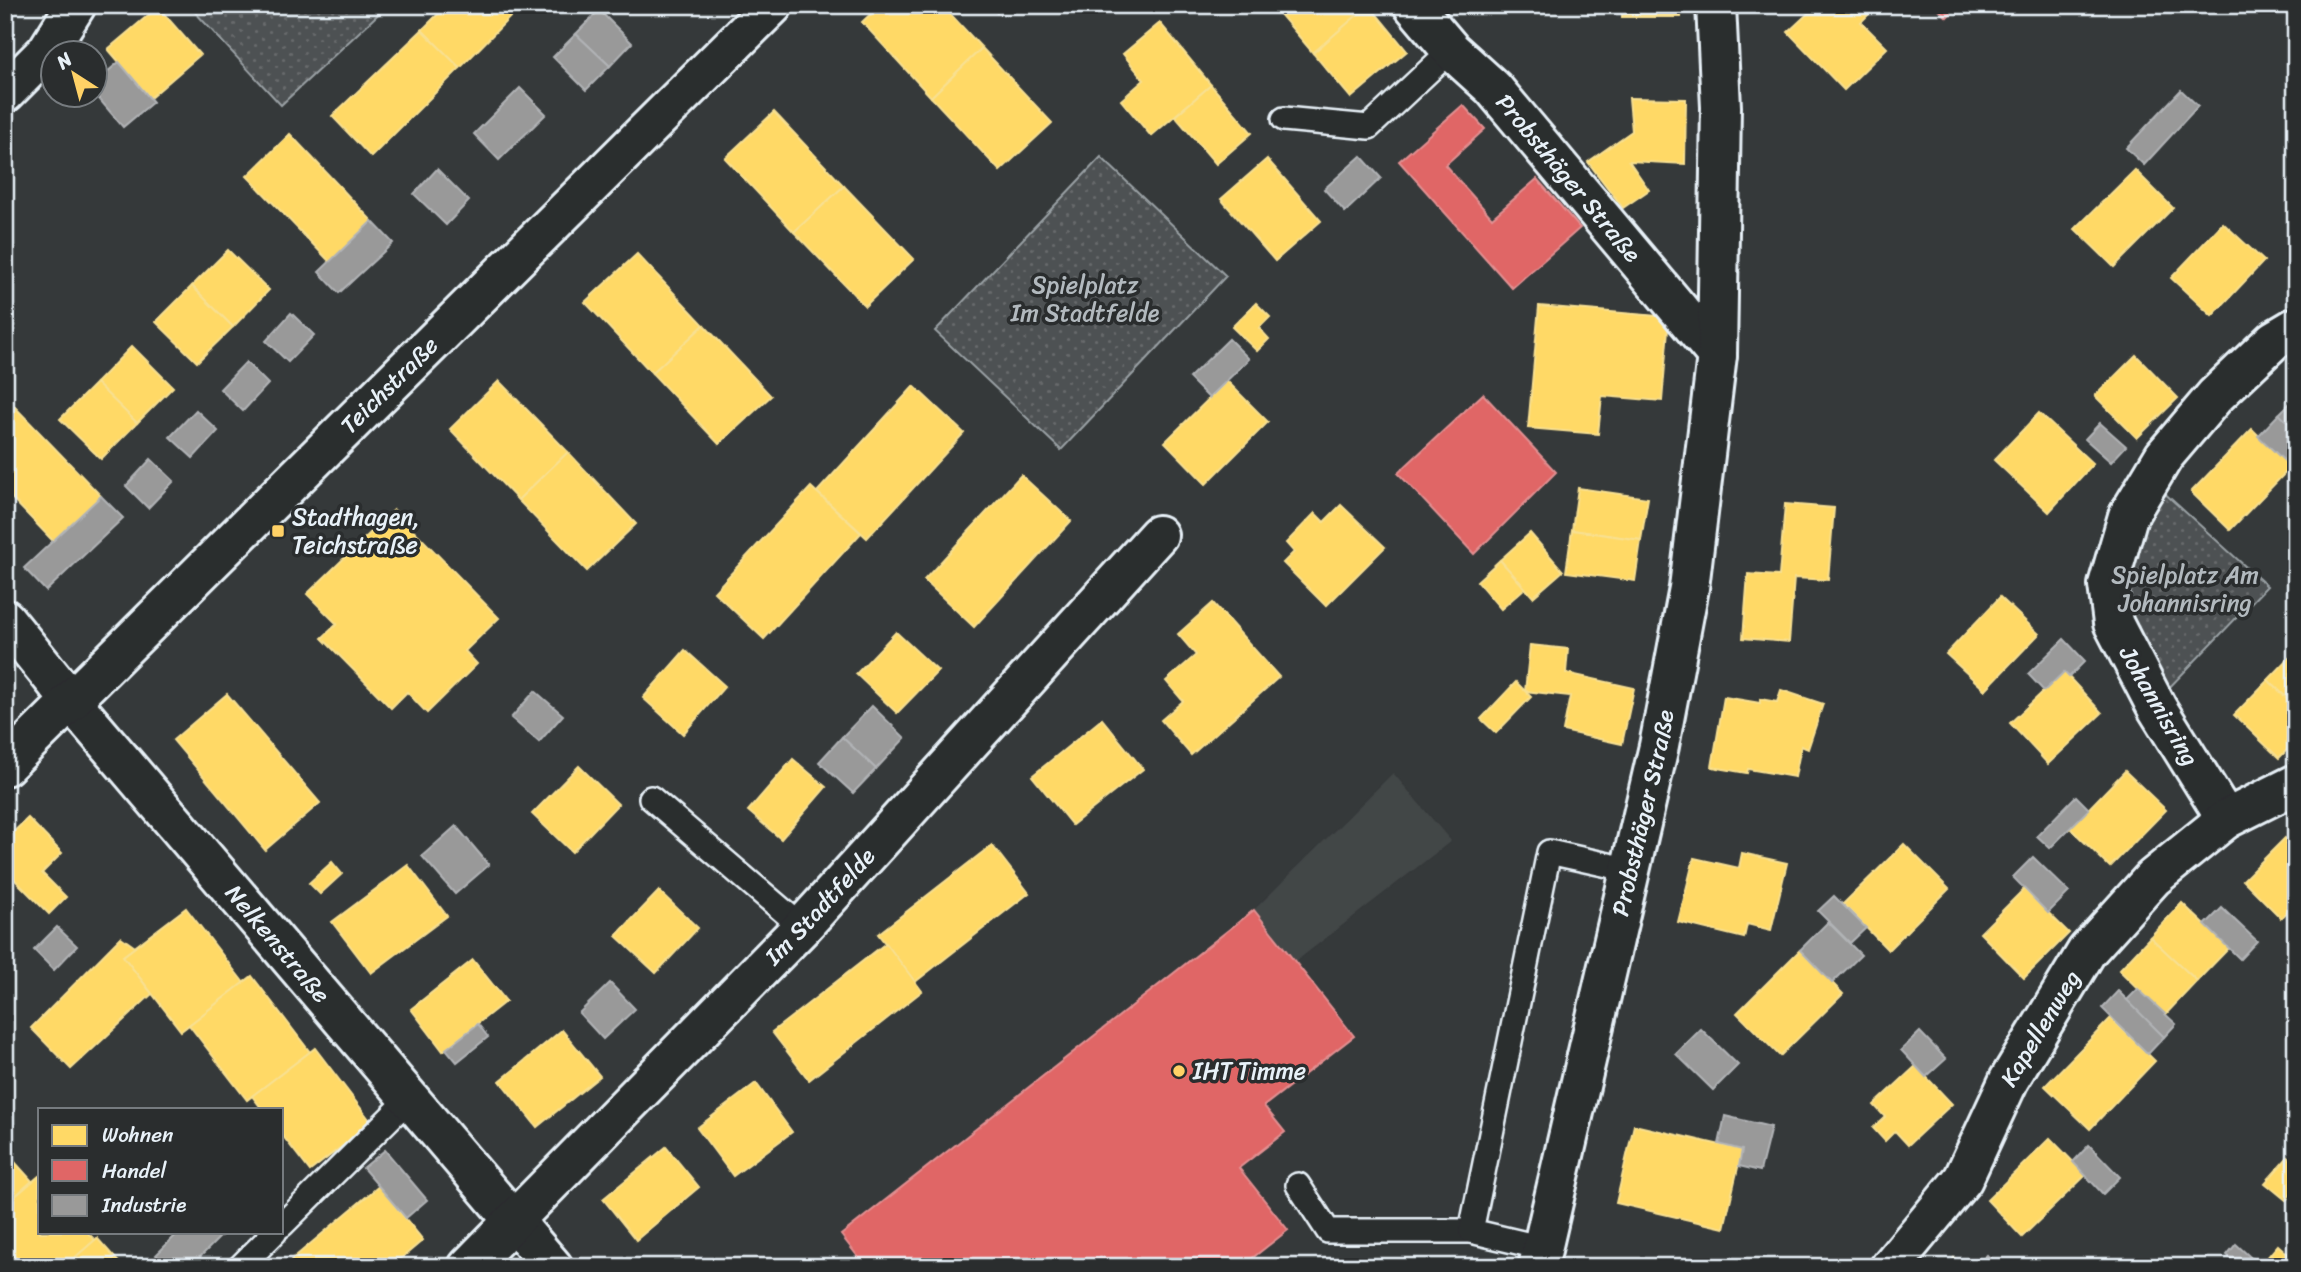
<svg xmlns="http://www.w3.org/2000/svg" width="2301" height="1272" font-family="Sriracha,sans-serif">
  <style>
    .built { fill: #424647 }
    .park { fill: url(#park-dots); stroke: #9aa1a5; stroke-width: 2 }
    .homes { fill: #ffd966; stroke: #f8e092; stroke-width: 2 }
    .shops { fill: #e06666; stroke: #e29092; stroke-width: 2 }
    .industry { fill: #999; stroke: #b1b3b6; stroke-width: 2 }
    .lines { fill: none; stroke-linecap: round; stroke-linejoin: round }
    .lane-casing { stroke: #e8f1f8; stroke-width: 28 }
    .street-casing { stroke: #e8f1f8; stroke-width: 44 }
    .lane { stroke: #2a2d2e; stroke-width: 23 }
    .street { stroke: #2a2d2e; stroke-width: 38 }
    .poi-dot { fill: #ffd166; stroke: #2a2d2e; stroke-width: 2.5 }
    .labels { text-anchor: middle; stroke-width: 7; stroke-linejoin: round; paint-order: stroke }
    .street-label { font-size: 24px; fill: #e8f1f8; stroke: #2a2d2e }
    .park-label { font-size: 24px; fill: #b2b9be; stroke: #2a2d2e }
    .poi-label { font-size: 24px; fill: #e8f1f8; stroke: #2a2d2e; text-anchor: start }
  </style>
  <defs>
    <pattern id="park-dots" width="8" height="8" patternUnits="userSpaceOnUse" patternTransform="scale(1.75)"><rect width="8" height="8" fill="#4d5152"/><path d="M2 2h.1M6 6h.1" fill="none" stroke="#676a6c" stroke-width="1.8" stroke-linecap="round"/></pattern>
  </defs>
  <rect width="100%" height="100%" fill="#35393a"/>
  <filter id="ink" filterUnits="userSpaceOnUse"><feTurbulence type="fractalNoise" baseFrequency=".0143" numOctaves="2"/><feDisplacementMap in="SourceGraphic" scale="14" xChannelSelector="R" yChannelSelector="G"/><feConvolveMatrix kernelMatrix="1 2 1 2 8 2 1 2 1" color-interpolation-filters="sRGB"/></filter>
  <g filter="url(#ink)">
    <path class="built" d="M1393 773 1451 841 1295 962 1254 910Z"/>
    <g class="park">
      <path d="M198 5H388L281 105 193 10Z"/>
      <path d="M1101 157 1226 276 1061 450 935 331Z"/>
      <path d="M2161 490 2267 586 2166 691 2126 600 2140 531Z"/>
    </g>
    <g class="homes">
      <path d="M447 5H522L460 68 422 30Z"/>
      <path d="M880 5H942L982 48 931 97 862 22Z"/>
      <path d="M1276 5H1369L1313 53 1274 7Z"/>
      <path d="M1369 5 1407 51 1351 98 1313 53Z"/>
      <rect x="1622" y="5" width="59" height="12"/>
      <path d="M1817 5H1878L1861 22 1887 48 1844 90 1788 32Z"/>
      <path d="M158 7 200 55 150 98 108 49Z"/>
      <path d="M1160 23 1211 85 1151 136 1121 100 1144 80 1123 54Z"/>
      <path d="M422 30 460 68 371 157 332 116Z"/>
      <path d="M982 48 1052 123 1000 171 931 97Z"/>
      <path d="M1211 85 1252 133 1216 164 1175 116Z"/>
      <path d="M1629 98 1686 99 1685 164 1629 161 1649 190 1623 208 1588 162 1632 131Z"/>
      <path d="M774 112 844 186 794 232 725 158Z"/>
      <path d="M290 134 372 221 330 262 247 176Z"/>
      <path d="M1267 159 1321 221 1275 261 1221 199Z"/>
      <path d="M2135 170 2173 208 2114 267 2075 229Z"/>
      <path d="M844 186 914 259 865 306 794 232Z"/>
      <path d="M2223 223 2264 261 2212 316 2171 278Z"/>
      <path d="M228 250 269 290 233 327 192 286Z"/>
      <path d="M637 254 704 325 652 373 585 302Z"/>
      <path d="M192 286 233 327 197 362 156 322Z"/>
      <path d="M1256 303 1270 317 1259 328 1269 339 1257 351 1232 327Z"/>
      <path d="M1539 306 1669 317 1662 401 1602 396 1598 434 1528 428Z"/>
      <path d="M704 325 771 396 719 444 652 373Z"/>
      <path d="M132 346 173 387 137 423 96 383Z"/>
      <path d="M2136 355 2178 398 2137 438 2095 396Z"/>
      <path d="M499 381 568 452 518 500 450 429Z"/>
      <path d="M1227 381 1268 422 1206 484 1165 442Z"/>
      <path d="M96 383 137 423 101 459 60 419Z"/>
      <path d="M914 386 964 433 867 538 817 492Z"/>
      <path d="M13 405 101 496 53 541 5 491V412Z"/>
      <path d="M2039 413 2093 464 2049 512 1994 460Z"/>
      <path d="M2252 429 2291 467 2230 530 2191 492Z"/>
      <path d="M568 452 636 524 587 571 518 500Z"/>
      <path d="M1021 475 1071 521 974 627 924 580Z"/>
      <path d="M811 487 861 533 764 639 714 592Z"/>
      <path d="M1578 488 1648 498 1641 540 1572 530Z"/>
      <path d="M1785 504 1834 508 1828 580 1794 578 1789 642 1743 638 1748 574 1779 576Z"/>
      <path d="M1341 505 1385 547 1326 606 1283 563 1294 552 1286 543 1315 513 1324 522Z"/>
      <path d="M394 510 499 618 465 651 477 664 427 713 407 692 391 708 322 638 337 624 307 594Z"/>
      <path d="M1572 530 1641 540 1635 581 1566 572Z"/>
      <path d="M1530 533 1563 571 1533 597 1500 560Z"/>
      <path d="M1500 560 1525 588 1501 609 1477 581Z"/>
      <path d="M2000 597 2039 634 1985 690 1946 654Z"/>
      <path d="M1213 603 1279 677 1191 755 1161 720 1183 701 1166 681 1196 655 1178 634Z"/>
      <path d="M896 632 938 671 897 713 856 674Z"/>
      <path d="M1530 645 1568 649 1566 673 1634 688 1622 744 1563 731 1570 696 1525 691Z"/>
      <path d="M685 650 725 686 683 734 643 698Z"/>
      <path d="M2296 651V707L2268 680Z"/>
      <path d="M2064 672 2102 713 2048 764 2010 723Z"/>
      <path d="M2268 680 2296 707V741L2279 758 2234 715Z"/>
      <path d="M1516 682 1531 697 1496 733 1481 719Z"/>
      <path d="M1781 690 1823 704 1808 749 1801 746 1795 777 1748 769 1747 773 1712 767 1724 697 1760 703V699L1777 702Z"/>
      <path d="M227 694 320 803 265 850 173 740Z"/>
      <path d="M1102 719 1143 769 1072 825 1032 776Z"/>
      <path d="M793 759 826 787 781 839 748 811Z"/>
      <path d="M579 766 618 804 572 852 532 814Z"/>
      <path d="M2125 771 2166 810 2110 867 2070 828Z"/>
      <path d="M28 818 62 853 42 873 66 897 49 914 5 870V840Z"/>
      <path d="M2285 838 2296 849V904L2281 918 2243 880Z"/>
      <path d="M1904 844 1949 889 1888 950 1843 904Z"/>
      <path d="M992 845 1029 893 915 982 878 934Z"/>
      <path d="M1742 853 1787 863 1771 930 1747 924 1744 938 1678 922 1694 858 1739 868Z"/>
      <path d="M332 862 342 874 320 894 309 883Z"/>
      <path d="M408 865 447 916 371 973 332 922Z"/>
      <path d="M2024 889 2069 933 2024 978 1980 933Z"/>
      <path d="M659 891 698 928 656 973 616 936Z"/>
      <path d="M2182 903 2229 948 2197 981 2150 937Z"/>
      <path d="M186 908 244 983 181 1031 123 956Z"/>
      <path d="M121 937 135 947 123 956 152 994 71 1069 31 1028Z"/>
      <path d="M2150 937 2197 981 2165 1015 2119 970Z"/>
      <path d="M886 943 922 991 809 1080 772 1032Z"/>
      <path d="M1800 950 1843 994 1780 1056 1737 1013Z"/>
      <path d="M473 960 506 1001 443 1051 411 1009Z"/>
      <path d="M252 976 310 1052 247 1100 189 1025Z"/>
      <path d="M2111 1018 2155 1061 2090 1129 2045 1086Z"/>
      <path d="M562 1030 600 1076 537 1127 500 1081Z"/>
      <path d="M315 1048 372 1123 310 1171 282 1135V1109H262L252 1096Z"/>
      <path d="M1916 1066 1952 1104 1908 1145 1895 1131 1885 1141 1873 1128 1885 1117 1874 1105Z"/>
      <path d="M756 1083 792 1132 733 1176 697 1128Z"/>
      <path d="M1634 1125 1742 1150 1724 1228 1616 1203Z"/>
      <path d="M2050 1138 2086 1175 2022 1237 1987 1200Z"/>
      <path d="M666 1147 699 1187 636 1240 603 1199Z"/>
      <path d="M5 1151 32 1181 5 1205Z"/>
      <path d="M2288 1157 2296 1164V1188L2286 1200 2265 1183Z"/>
      <path d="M39 1176 40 1232H87L95 1240 64 1267H19L5 1250V1205Z"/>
      <path d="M379 1186 423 1240 391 1267H297L291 1260Z"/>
      <path d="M97 1238 123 1267H64L95 1240Z"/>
      <path d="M2278 1245 2288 1254 2296 1245V1267L2260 1266Z"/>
      <path d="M1954 1258 1964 1267H1946Z"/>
    </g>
    <g class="shops">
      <path d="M1934 5H1958L1947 17Z"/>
      <path d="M1463 105 1485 129 1445 165 1492 218 1537 179 1580 228 1512 288 1399 161Z"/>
      <path d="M1483 394 1556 472 1474 554 1398 473Z"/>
      <path d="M1254 910 1354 1036 1264 1106 1285 1132 1239 1168 1288 1230 1241 1267H866L841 1235Z"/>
    </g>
    <g class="industry">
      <path d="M989 5H1005L997 13Z"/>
      <path d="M599 10 632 43 610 66 576 34Z"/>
      <path d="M576 34 610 66 586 90 553 57Z"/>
      <path d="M119 62 153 102 123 127 94 93V83Z"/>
      <path d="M520 88 546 114 499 160 474 134Z"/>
      <path d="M2181 90 2198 106 2144 165 2126 148Z"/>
      <path d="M1361 156 1381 178 1345 212 1324 189Z"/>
      <path d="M437 169 469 201 446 225 414 194Z"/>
      <path d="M372 221 393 243 339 293 319 272Z"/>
      <path d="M291 313 314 335 288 362 266 341Z"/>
      <path d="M1229 339 1249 359 1209 398 1189 378Z"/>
      <path d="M246 362 268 384 243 411 220 389Z"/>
      <path d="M2296 397V430L2279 414Z"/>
      <path d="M196 410 218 431 193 458 170 437Z"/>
      <path d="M2279 414 2296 430V462L2291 467 2258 436Z"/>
      <path d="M2100 423 2126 446 2111 462 2085 439Z"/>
      <path d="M151 459 174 481 148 508 126 486Z"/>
      <path d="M101 496 123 518 46 591 24 568Z"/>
      <path d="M2064 639 2085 661 2069 677 2064 672 2044 691 2028 674Z"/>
      <path d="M535 691 563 715 539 742 511 718Z"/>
      <path d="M872 706 905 738 876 769 842 737Z"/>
      <path d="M842 737 876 769 853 793 819 762Z"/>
      <path d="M2076 796 2089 809 2050 848 2037 836Z"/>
      <path d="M456 826 489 865 455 894 422 856Z"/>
      <path d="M2033 857 2069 892 2048 913 2013 877Z"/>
      <path d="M1834 896 1866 928 1850 943 1818 911Z"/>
      <path d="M2222 908 2257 941 2240 959 2205 925Z"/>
      <path d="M1828 922 1861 955 1832 983 1800 950Z"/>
      <path d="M57 927 77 946 54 970 34 950Z"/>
      <path d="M610 983 635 1009 603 1039 579 1013Z"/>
      <path d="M2138 989 2176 1024 2164 1037 2126 1001Z"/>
      <path d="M2118 991 2164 1037 2148 1054 2102 1008Z"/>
      <path d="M478 1024 488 1037 457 1062 446 1049Z"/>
      <path d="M1701 1029 1738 1065 1713 1090 1676 1054Z"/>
      <path d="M1920 1032 1946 1059 1926 1077 1901 1050Z"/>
      <path d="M1725 1116 1771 1127 1760 1171 1739 1166 1742 1150 1719 1144Z"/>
      <path d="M2089 1145 2120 1177 2103 1194 2073 1162Z"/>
      <path d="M385 1150 427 1200 406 1218 363 1168Z"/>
      <path d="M179 1232H225L190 1267H168L156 1255Z"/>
      <path d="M2236 1244 2259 1265 2257 1267H2240L2227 1255Z"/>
      <path d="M1987 1255 1999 1267H1975Z"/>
    </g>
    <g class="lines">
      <g class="lane-casing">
        <g id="lane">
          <path d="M1284 119 1369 127 1451 50"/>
          <path d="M651 798 802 927"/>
          <path d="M1298 1185 1328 1231H1471"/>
          <path d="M282 1225 409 1099"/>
          <path d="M1543 1248 1471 1231 1549 852 1631 870"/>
          <path d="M240 1267 275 1232"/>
        </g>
      </g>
      <g class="street-casing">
        <g id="street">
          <path id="s1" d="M1413 5 1451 50 1493 88 1717 355"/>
          <path d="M5 93 47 51 76 5"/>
          <path id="s2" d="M5 619 71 701 553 1267"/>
          <path id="s3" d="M5 766 773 5"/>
          <path d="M2226 819 2157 708 2113 623 2108 585 2128 516 2164 456 2215 396 2274 340 2296 327"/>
          <path id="s4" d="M468 1267 802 927 1158 535"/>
          <path id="s5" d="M1538 1267 1659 746 1689 588 1717 355 1721 107 1716 5"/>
          <path id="s6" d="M1890 1267 1963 1179 2009 1080 2087 951 2153 878 2226 819 2296 784"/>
        </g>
      </g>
      <use href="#lane" class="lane"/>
      <use href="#street" class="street"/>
    </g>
  </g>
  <g class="poi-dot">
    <rect x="271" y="524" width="14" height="14" rx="3.5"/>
    <circle cx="1179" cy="1071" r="7"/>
  </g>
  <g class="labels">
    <g class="street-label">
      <text dy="8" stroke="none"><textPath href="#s1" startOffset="233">Probsthäger Straße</textPath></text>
      <text dy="8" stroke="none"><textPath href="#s3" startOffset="541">Teichstraße</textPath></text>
      <text transform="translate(2159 706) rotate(60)" y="8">Johannisring</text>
      <text dy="8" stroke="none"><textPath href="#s5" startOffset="466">Probsthäger Straße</textPath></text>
      <text dy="8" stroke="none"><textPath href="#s4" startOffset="504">Im Stadtfelde</textPath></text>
      <text dy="8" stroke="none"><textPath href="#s2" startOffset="424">Nelkenstraße</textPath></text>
      <text dy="8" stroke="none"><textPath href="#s6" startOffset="284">Kapellenweg</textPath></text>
    </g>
    <g class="park-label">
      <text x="1085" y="293">Spielplatz<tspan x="1085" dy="28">Im Stadtfelde</tspan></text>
      <text x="2185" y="583">Spielplatz Am<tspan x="2185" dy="28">Johannisring</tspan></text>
    </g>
    <g class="poi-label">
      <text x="292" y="525">Stadthagen,<tspan x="292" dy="28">Teichstraße</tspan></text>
      <text x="1193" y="1079">IHT Timme</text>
    </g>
  </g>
  <rect width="2301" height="1272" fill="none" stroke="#2a2d2e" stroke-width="28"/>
  <rect x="14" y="14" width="2273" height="1244" fill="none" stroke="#e8f1f8" stroke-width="2.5" filter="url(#ink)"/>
  <rect x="38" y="1108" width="245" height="126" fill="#2a2d2e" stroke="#767b7f" stroke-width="2"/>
  <rect x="52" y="1125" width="35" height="21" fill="#ffd966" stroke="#767b7f" stroke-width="2"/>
  <text x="102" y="1142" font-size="21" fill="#e8f1f8">Wohnen</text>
  <rect x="52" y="1160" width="35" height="21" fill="#e06666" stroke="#767b7f" stroke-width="2"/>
  <text x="102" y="1178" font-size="21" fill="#e8f1f8">Handel</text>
  <rect x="52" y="1195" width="35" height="21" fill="#999999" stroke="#767b7f" stroke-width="2"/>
  <text x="102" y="1212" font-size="21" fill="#e8f1f8">Industrie</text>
  <g transform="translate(74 74) rotate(324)"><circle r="33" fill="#2a2d2e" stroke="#767b7f" stroke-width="2"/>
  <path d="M0-5L12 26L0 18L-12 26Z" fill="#ffd166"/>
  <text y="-10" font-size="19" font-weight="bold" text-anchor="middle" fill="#e8f1f8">N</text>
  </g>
</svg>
